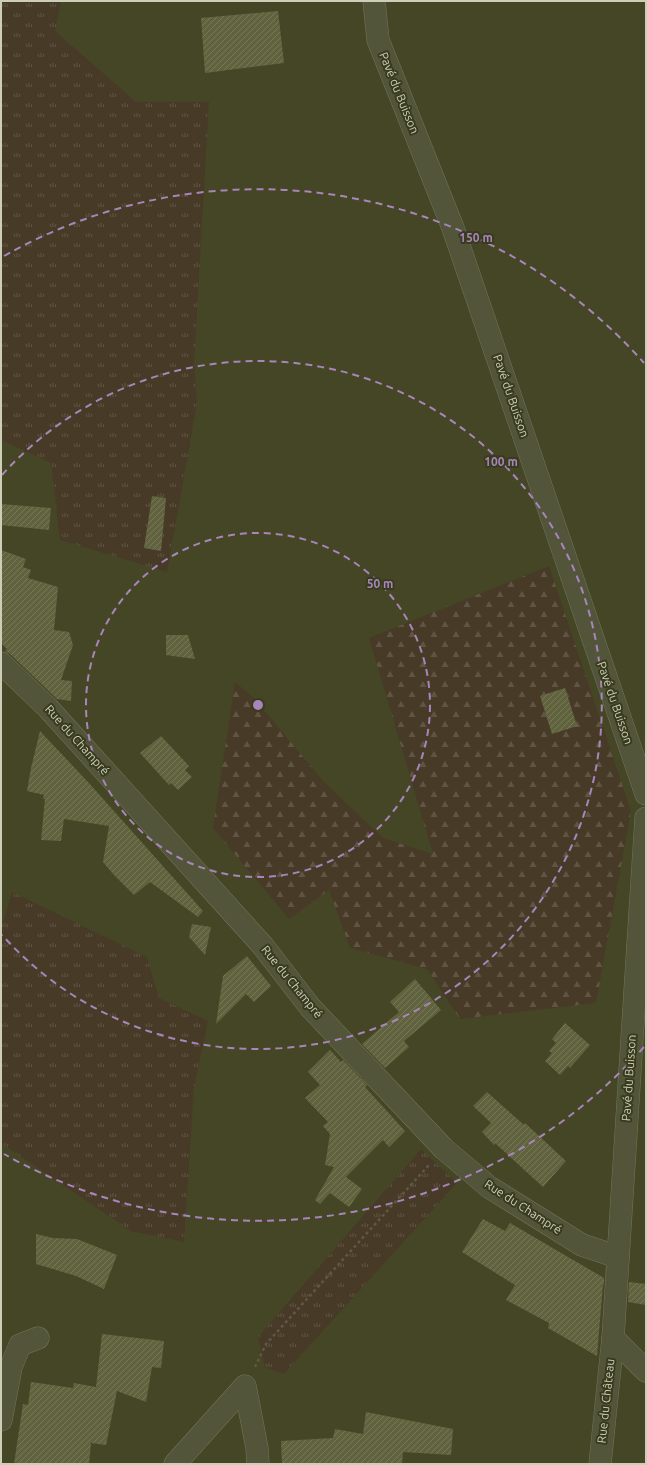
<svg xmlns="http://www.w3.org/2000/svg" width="647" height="1465" font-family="Ubuntu,sans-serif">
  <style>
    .grass { fill: url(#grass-tufts) }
    .forest { fill: url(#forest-firs) }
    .building { fill: url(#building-hatch) }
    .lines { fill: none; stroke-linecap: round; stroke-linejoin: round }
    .minor-casing { stroke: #73755b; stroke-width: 23 }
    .path { stroke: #625646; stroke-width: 2.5; stroke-dasharray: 3 3; stroke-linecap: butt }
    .minor { stroke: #53553a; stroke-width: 22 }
    .ring { fill: none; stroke: #a885bb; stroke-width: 2; stroke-dasharray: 7 5 }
    .labels { text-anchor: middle; stroke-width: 4; stroke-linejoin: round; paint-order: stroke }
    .street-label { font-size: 12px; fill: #ccceb8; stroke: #393b1e }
    .centre { fill: #a885bb; stroke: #393b1e; stroke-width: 2 }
    .ring-label { font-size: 12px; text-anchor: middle; font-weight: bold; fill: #a885bb; stroke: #393b1e; stroke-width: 4; stroke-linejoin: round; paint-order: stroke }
  </style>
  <defs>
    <pattern id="grass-tufts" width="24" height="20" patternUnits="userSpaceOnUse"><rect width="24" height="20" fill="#473a27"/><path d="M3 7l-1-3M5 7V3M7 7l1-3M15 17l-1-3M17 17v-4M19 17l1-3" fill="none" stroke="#605544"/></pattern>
    <pattern id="forest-firs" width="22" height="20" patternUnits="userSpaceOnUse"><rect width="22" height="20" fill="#473a27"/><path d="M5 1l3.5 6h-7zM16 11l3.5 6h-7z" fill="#605544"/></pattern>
    <pattern id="building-hatch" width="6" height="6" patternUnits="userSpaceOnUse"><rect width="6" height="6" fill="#61633f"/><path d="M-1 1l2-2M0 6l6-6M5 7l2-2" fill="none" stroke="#767859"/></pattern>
  </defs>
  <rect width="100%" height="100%" fill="#444625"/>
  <g class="grass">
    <path d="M1 1H61L55 31 136 102H209L194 364 197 404 167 572 60 540 51 463 1 440Z"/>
    <path d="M12 892 147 957 159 998 208 1021 194 1088 184 1242 131 1231 1 1143V929Z"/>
    <path d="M421 1149 457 1183 284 1374 265 1367 258 1337Z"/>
  </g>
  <path class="forest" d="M549 566 631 811 596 1003 460 1019 427 969 350 948 329 890 289 919 213 828 235 682 253 697 324 782 383 838 433 854 369 638Z"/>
  <g class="building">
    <path d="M278 11 284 63 205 73 201 18Z"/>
    <path d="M152 496 166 498 161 551 144 548Z"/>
    <path d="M1 504 51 508 49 530 1 525Z"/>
    <path d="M1 550 26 559 23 567 31 570 28 578 58 587 54 630 69 632 73 645 61 680 72 681 71 701 57 699 10 654 5 651 7 649 1 643Z"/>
    <path d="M166 635H188L195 659 166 655Z"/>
    <path d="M565 688 577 726 552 734 540 696Z"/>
    <path d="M40 731 88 782 203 911 198 917 150 882 134 895 113 874 103 862 109 826 64 819 61 841 41 840 45 799H43L44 795 27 791 31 768Z"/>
    <path d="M161 736 189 766 185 770 192 777 178 790 171 783 169 785 140 753Z"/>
    <path d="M192 924 211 927 205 955 189 937Z"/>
    <path d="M247 956 271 986 254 1002 246 994 216 1024 223 976Z"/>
    <path d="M415 979 441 1010 404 1041 409 1047 385 1068 362 1044 399 1012 390 1002Z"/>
    <path d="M565 1023 590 1045 570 1068 568 1066 560 1075 545 1061 552 1053 549 1051 556 1043 552 1039Z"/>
    <path d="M330 1050 341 1062 343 1060 367 1085 365 1087 405 1131 389 1147 383 1140 346 1177 362 1189 349 1207 330 1193 320 1204 315 1200 334 1167 325 1165 330 1134 323 1126 328 1122 305 1098 320 1085 308 1072Z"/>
    <path d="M487 1092 524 1125 525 1123 566 1161 543 1187 495 1143 494 1145 482 1132 491 1123 473 1106Z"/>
    <path d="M483 1219 505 1231 510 1223 604 1278V1286L603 1284 597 1356 548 1328 549 1323 506 1300 515 1285 462 1252Z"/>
    <path d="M36 1234 53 1238 77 1239 117 1255 104 1289 76 1276 36 1264Z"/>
    <path d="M629 1282 646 1284V1305L628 1302Z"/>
    <path d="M102 1334 164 1341 161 1368 152 1367 146 1402 117 1391 106 1445 91 1443 89 1464H14L23 1404 28 1405 31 1382 73 1388 74 1383 96 1387Z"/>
    <path d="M366 1412 453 1429 451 1455 403 1452 402 1464H282L281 1441 333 1438 335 1429 363 1434Z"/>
  </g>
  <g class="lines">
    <g class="minor-casing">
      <g id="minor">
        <path d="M374 1 378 40 453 228 646 794"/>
        <path d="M1 663 48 708 263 946 310 1007 444 1149 489 1187 582 1245 618 1257"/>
        <path d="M613 1338 646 1371"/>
        <path d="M1 1420 11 1367 20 1345 38 1338"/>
        <path d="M175 1464 245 1386 257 1448 258 1464"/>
        <path d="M600 1464 613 1338 646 818"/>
      </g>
    </g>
    <path class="path" d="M255 1367 266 1344 429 1165"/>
    <use href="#minor" class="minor"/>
  </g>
  <g class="ring">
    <circle cx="258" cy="705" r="172"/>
    <path d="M2 475A344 344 0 1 1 2 935"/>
    <path d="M644 1047A516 516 0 0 1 4 1154M4 256A516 516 0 0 1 644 363"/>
  </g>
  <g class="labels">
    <g class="street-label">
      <text transform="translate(399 93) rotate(68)" y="4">Pavé du Buisson</text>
      <text transform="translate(511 396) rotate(71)" y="4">Pavé du Buisson</text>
      <text transform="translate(615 703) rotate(71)" y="4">Pavé du Buisson</text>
      <text transform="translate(77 740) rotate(48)" y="4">Rue du Champré</text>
      <text transform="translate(292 982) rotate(51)" y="4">Rue du Champré</text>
      <text transform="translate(629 1078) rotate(-86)" y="4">Pavé du Buisson</text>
      <text transform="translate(523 1207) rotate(33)" y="4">Rue du Champré</text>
      <text transform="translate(606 1401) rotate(-84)" y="4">Rue du Château</text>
    </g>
  </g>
  <circle cx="258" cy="705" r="6" class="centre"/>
  <g class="ring-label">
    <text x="476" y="242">150 m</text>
    <text x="501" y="466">100 m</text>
    <text x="380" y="588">50 m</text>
  </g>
  <rect width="647" height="1465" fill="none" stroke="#ccceb8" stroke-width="4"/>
</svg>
